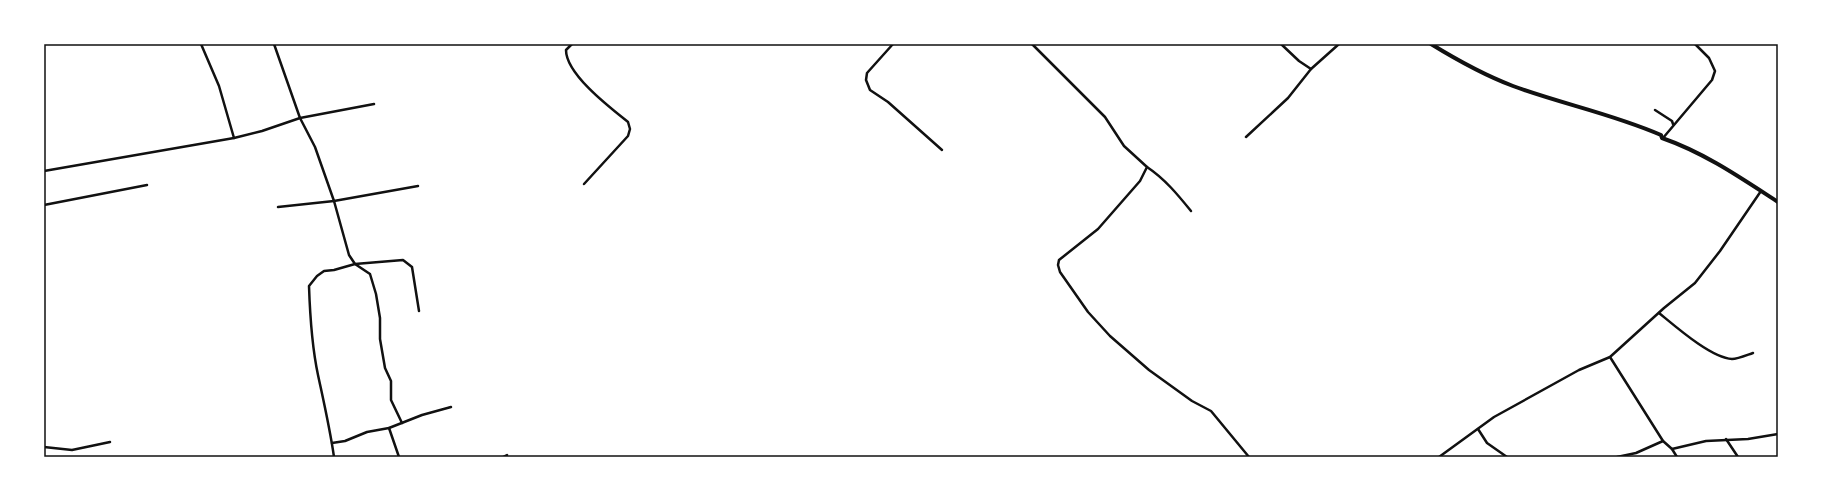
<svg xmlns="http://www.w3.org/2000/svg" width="1822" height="501" font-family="'Work Sans',sans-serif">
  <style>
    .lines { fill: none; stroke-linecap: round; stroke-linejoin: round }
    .minor { stroke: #111; stroke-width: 2.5 }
    .primary { stroke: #111; stroke-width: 4 }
    .neatline { fill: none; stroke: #111; stroke-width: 1.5 }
  </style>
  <rect width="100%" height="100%" fill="#fff"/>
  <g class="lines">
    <g class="minor">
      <path d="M201 44 219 86 234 138"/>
      <path d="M274 44 300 118 315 147 334 201 349 255 355 264 370 274 376 294 380 318V339L385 368 391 381V400L402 423"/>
      <path d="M572 44 566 50C566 74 609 107 628 122L630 129 628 136 584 184"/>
      <path d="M893 44 867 73 866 80 870 90 888 102 942 150"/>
      <path d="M1032 44 1105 117 1124 146 1147 167 1140 181 1098 229 1059 260 1058 265 1060 272 1088 312 1110 336 1149 370 1192 401 1211 411 1249 457"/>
      <path d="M1281 44 1299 61 1311 69"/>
      <path d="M1655 110 1672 121 1673 124"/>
      <path d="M1246 137 1288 98 1311 69 1339 44"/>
      <path d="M1663 138 1712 80 1715 71 1709 58 1695 44"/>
      <path d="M1147 167C1165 179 1178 195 1191 211"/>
      <path d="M44 171 234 138 262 131 300 118 374 104"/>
      <path d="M44 205 147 185"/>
      <path d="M278 207 334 201 418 186"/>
      <path d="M1659 313C1675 326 1711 358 1732 359 1738 359 1747 355 1753 353"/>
      <path d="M1610 357 1663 441 1672 449 1677 457"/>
      <path d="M389 428 399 457"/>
      <path d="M1478 429 1487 443 1507 457"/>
      <path d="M1726 439 1738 457"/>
      <path d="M332 443 345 441 367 432 389 428 422 415 451 407"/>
      <path d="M44 447 72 450 110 442"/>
      <path d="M1672 449 1706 441 1748 439 1778 434"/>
      <path d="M334 457C330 429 324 403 318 375 312 347 310 316 309 286L317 276 324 271 334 270 355 264 403 260 412 267 419 311"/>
      <path d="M503 457 507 455"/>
      <path d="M1439 457 1494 417 1579 370 1610 357 1664 308 1695 283 1720 251 1761 191"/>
      <path d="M1617 457 1636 453 1663 441"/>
    </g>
    <path class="primary" d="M1431 44C1457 60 1484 75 1513 86 1562 104 1613 114 1661 135L1662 138C1705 153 1741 178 1778 202"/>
  </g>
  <rect width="1822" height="501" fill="none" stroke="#ffffff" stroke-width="90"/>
  <rect x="45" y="45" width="1732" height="411" class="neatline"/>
</svg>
